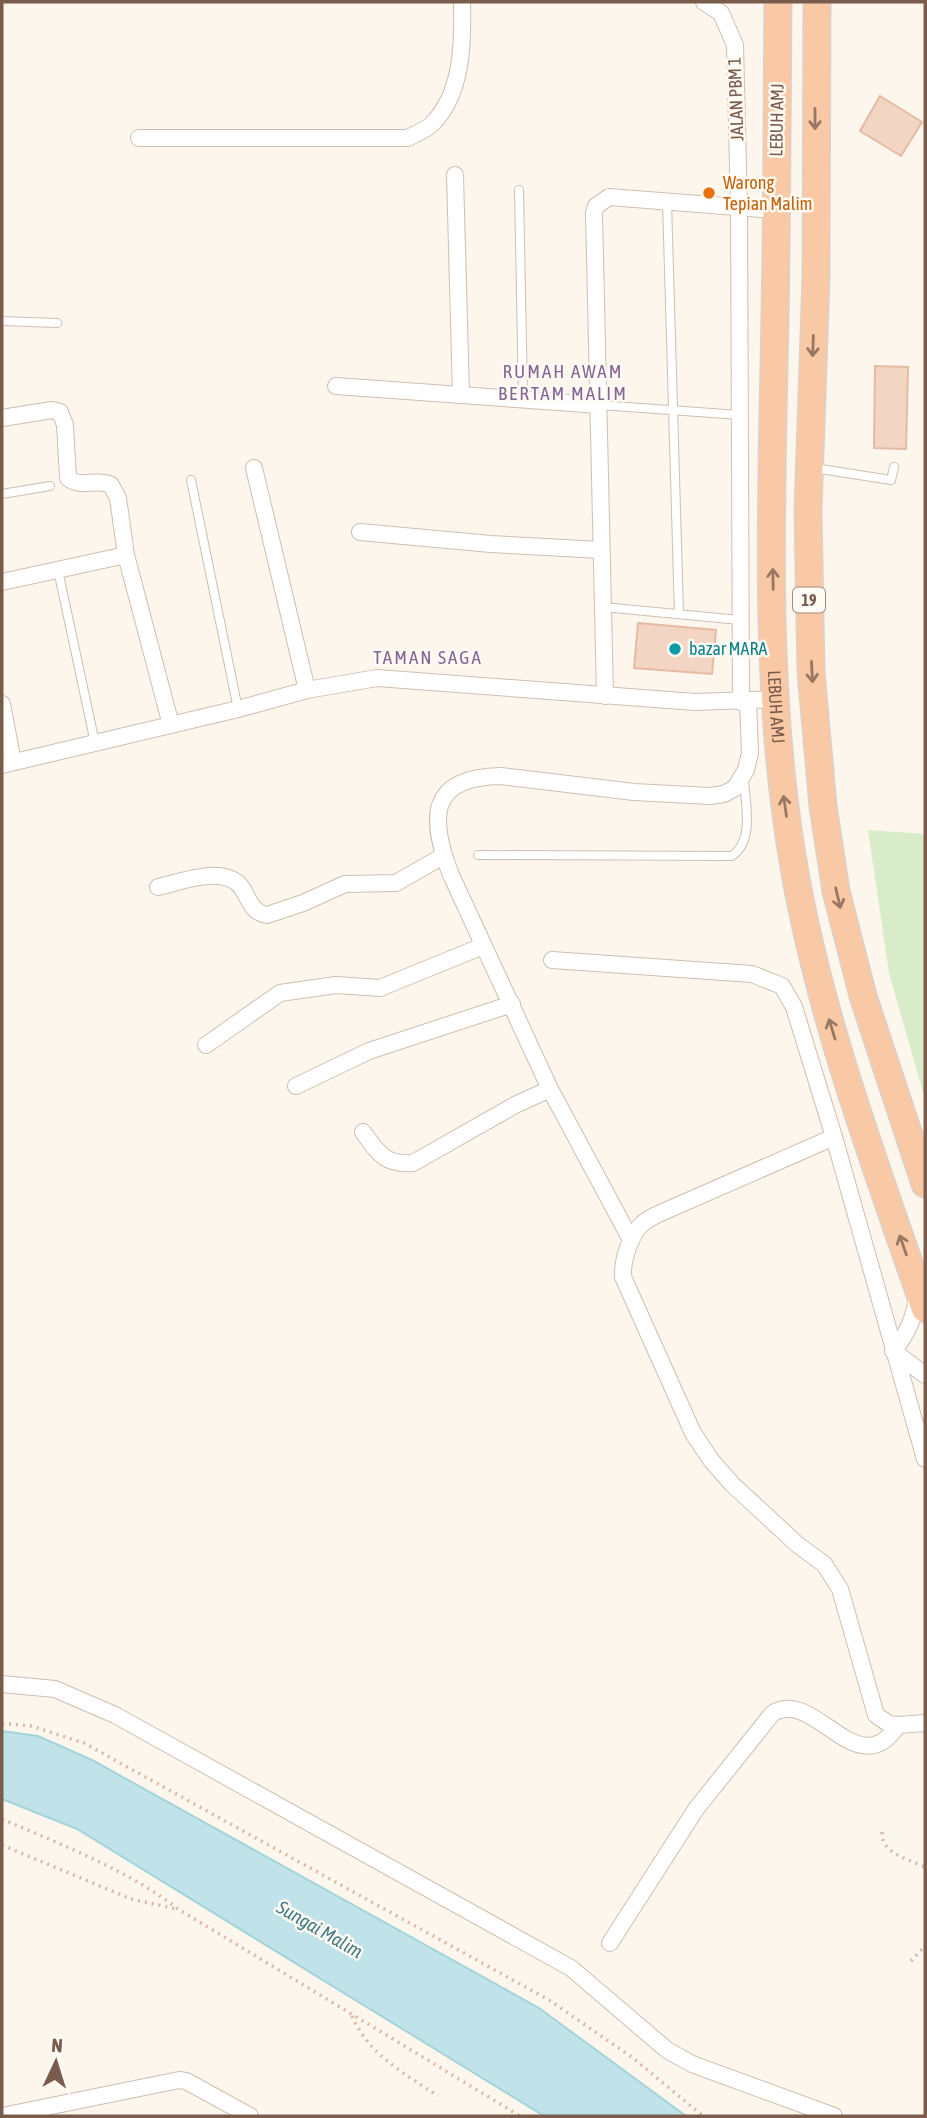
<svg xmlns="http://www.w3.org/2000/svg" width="927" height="2118" font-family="'Asap Condensed',sans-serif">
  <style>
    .green { fill: #d8ecc9 }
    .water { fill: #bfe3e8; stroke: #a5d3da; stroke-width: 2 }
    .building { fill: #f3d5c3; stroke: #e6bba3; stroke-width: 2 }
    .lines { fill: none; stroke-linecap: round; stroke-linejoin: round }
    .service-casing { stroke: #d1beb0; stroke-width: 10 }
    .minor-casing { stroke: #d1beb0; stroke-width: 18 }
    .trunk-casing { stroke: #dad1cd; stroke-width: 29 }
    .path { stroke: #d9b8a5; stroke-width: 3.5; stroke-dasharray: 2 5; stroke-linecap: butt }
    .service { stroke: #fff; stroke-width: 8 }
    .minor { stroke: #fff; stroke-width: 16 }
    .trunk { stroke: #f9c8a4; stroke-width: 26 }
    .oneway { stroke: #9a7763 }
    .food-dot { fill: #e8710a; stroke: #fffaf3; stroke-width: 2.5 }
    .culture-dot { fill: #0f9aa8; stroke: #fffaf3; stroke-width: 2.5 }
    .labels { text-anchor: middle; stroke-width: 5; stroke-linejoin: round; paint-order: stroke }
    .shield { fill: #fffaf3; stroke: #a28b7f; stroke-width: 2 }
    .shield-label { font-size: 16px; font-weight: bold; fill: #7a5c4d }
    .street-label { font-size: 18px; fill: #7a5c4d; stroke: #fffaf3 }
    .food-label { font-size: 18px; fill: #c56008; stroke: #fffaf3; text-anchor: start }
    .culture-label { font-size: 18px; fill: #0d838f; stroke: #fffaf3; text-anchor: start }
    .neighbourhood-label { font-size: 19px; letter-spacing: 2px; fill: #846695; stroke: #fffaf3 }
    .water-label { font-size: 19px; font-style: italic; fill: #437c86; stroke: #fffaf3 }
  </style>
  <rect width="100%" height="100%" fill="#fdf6ec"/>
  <path class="green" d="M868 830 925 834V1099L889 973Z"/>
  <path class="water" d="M2 1731 38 1736 92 1760 539 2008 686 2116H544L77 1829 2 1799Z"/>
  <g class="building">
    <path d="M880 96 922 122 901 156 860 131Z"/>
    <path d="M875 366 908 367 906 449 874 448Z"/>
    <path d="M638 623 716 630 712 674 634 668Z"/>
  </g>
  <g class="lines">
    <g class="service-casing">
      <g id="service">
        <path d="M519 190 523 399"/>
        <path d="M667 202 679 614"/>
        <path d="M2 321 57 323"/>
        <path d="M599 405 740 415"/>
        <path d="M814 468 891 480 894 467"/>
        <path d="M191 480 238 709"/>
        <path d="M2 494 50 486"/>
        <path d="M58 570 95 743"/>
        <path d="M603 607 740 620"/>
        <path d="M478 855 732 856C755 840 745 804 744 778"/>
      </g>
    </g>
    <g class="minor-casing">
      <g id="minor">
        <path d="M704 2 721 13 735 45 739 207 741 702"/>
        <path d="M139 138H408C415 134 426 130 432 124 463 93 463 42 462 2"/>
        <path d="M455 175 461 395"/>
        <path d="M336 386 599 405"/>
        <path d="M2 418 52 410 60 412 65 425 68 478C81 489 96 478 111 485L118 498 126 555 171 725"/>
        <path d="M254 468 307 690"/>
        <path d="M360 532 491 544 601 550"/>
        <path d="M2 582 126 555"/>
        <path d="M605 696 594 213 596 206 609 197 775 210"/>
        <path d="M2 704 13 762"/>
        <path d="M2 765 238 709 307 690 377 678 695 702 775 699"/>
        <path d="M158 887C181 882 225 864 242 888 250 900 251 912 267 915L303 903 345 884 396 883 443 856"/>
        <path d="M552 960 752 974 782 986 794 1007 834 1137 925 1459"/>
        <path d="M206 1045 280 993 336 985 380 988 483 946"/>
        <path d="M296 1086 369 1051 512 1004"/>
        <path d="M363 1132C379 1154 385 1165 413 1163L515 1105 550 1089"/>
        <path d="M834 1137 656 1215C651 1218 645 1221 641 1225 630 1236 622 1261 623 1277L693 1433 711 1460 732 1484 798 1545 824 1564 840 1589 876 1715 889 1724 898 1725"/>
        <path d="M631 1240 550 1089 451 875C429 818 428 777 501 776L634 792 710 796 724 794 735 788 746 770 750 753 748 702"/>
        <path d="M917 1294C915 1317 908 1333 893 1351L925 1375"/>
        <path d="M2 1684 55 1689 115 1715 571 1968 667 2050 692 2064 834 2116"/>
        <path d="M610 1943 696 1809 772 1714C813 1685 858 1788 898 1725L925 1723"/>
        <path d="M2 2116 179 2080 186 2081 250 2116"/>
      </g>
    </g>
    <g class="trunk-casing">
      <g id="trunk">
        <path id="s1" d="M778 2C777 106 777 211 775 315 772 493 763 673 791 849 816 1008 873 1158 925 1309"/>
        <path d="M817 2 816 277 808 511 811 672 823 806 836 891 863 996 925 1184"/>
      </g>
    </g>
    <g class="path">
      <path d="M2 1723 31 1726 84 1743 549 2000 633 2058 703 2116"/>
      <path d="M2 1819C62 1845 126 1869 178 1909L520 2116"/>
      <path d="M882 1832C881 1854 909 1859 925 1867"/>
      <path d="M2 1845 131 1899 177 1909"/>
      <path d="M911 1961 925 1946"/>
      <path d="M352 2016C368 2054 405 2074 438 2096"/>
    </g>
    <use href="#service" class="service"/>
    <use href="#minor" class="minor"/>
    <use href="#trunk" class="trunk"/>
  </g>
  <defs><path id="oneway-shaft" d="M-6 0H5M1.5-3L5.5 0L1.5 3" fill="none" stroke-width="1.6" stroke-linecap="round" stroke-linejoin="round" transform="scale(1.75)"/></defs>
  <g class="oneway">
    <use href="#oneway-shaft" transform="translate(815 119) rotate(90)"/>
    <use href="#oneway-shaft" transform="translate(813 346) rotate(92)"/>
    <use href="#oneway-shaft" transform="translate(773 579) rotate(-91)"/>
    <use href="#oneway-shaft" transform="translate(812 672) rotate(87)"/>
    <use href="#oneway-shaft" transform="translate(785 806) rotate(-98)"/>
    <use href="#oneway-shaft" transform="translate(838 898) rotate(77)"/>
    <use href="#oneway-shaft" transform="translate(832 1029) rotate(-107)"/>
    <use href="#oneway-shaft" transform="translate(903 1245) rotate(-109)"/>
  </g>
  <circle class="food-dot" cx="709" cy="193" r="7"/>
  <circle class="culture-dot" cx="675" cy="649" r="7"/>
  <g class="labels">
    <rect class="shield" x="793" y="587.5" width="32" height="25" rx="5"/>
    <g class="shield-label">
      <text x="809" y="606">19</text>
    </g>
    <g class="street-label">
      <text transform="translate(736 99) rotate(-92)" y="6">JALAN PBM 1</text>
      <text transform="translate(777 120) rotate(-89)" y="6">LEBUH AMJ</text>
      <text dy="6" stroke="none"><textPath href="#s1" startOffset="705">LEBUH AMJ</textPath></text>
    </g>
    <g class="food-label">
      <text x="723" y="189">Warong<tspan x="723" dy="21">Tepian Malim</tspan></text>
    </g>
    <g class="culture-label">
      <text x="689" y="655">bazar MARA</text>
    </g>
    <g class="neighbourhood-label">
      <text x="563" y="378">RUMAH AWAM<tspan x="563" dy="22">BERTAM MALIM</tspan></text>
      <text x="428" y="664">TAMAN SAGA</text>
    </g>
    <g class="water-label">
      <text transform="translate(320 1929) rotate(30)" y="7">Sungai Malim</text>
    </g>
  </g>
  <rect width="927" height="2118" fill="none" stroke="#7a5c4d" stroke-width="7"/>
  <g transform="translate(56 2062) rotate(4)" stroke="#fffaf3" stroke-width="5" paint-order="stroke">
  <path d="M0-5L12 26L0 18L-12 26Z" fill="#7a5c4d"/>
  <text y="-10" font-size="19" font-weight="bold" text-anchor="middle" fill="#7a5c4d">N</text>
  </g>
</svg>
